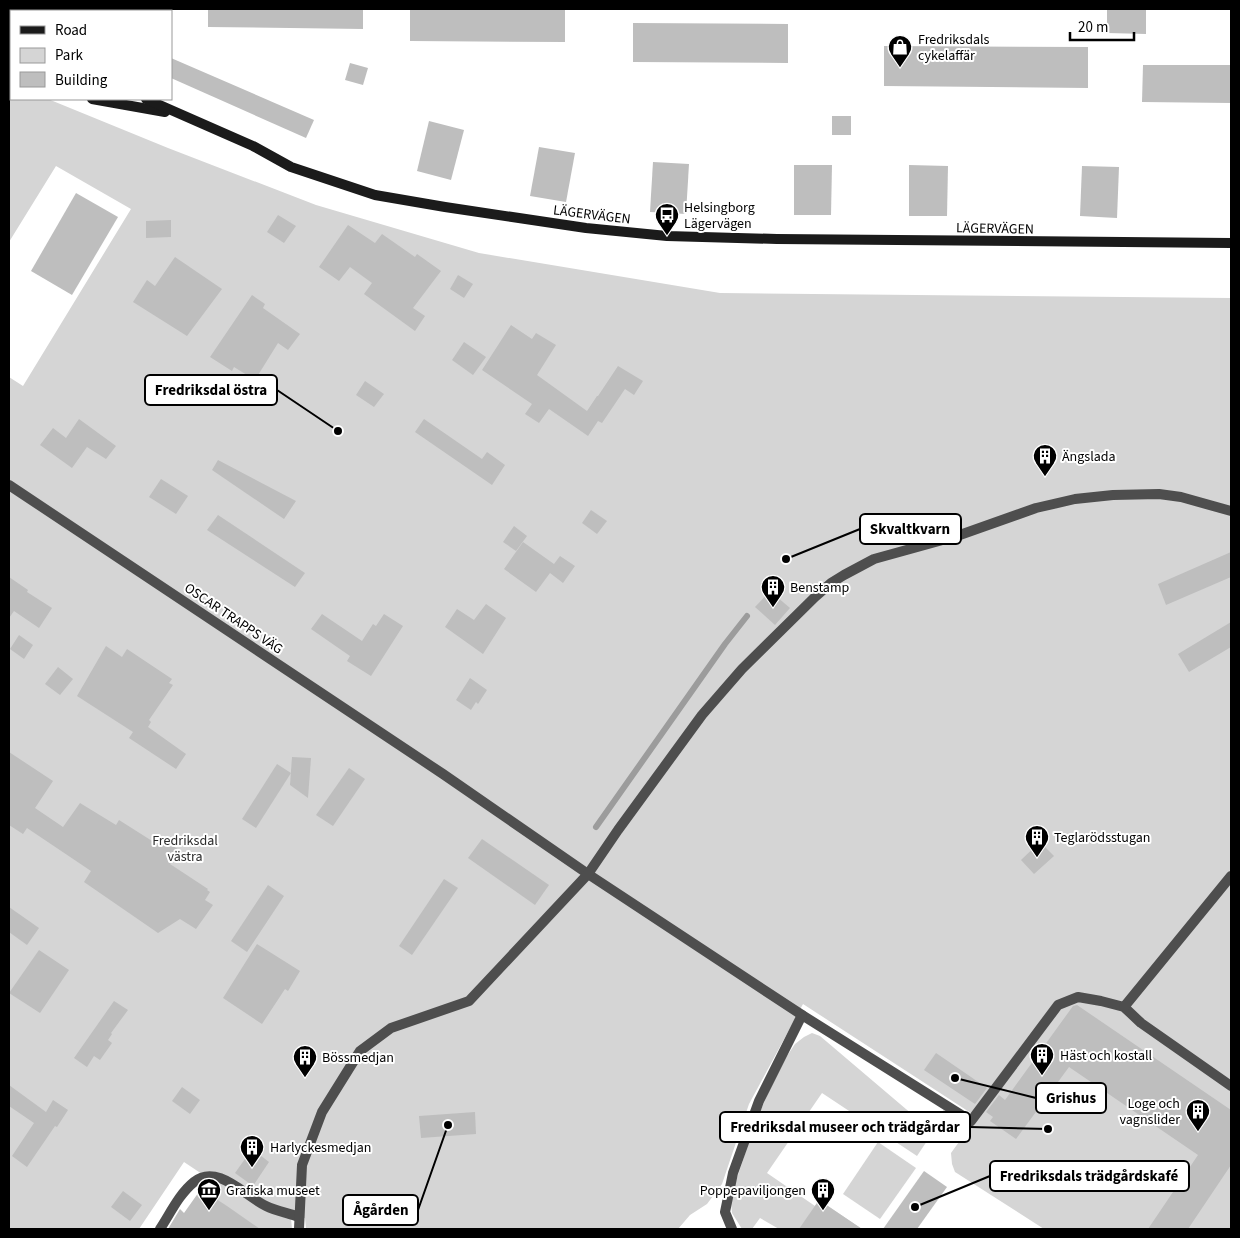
<svg xmlns="http://www.w3.org/2000/svg" width="1240" height="1238" font-family="'Source Sans 3',sans-serif">
  <style>
    .green { fill: #d5d5d5 }
    .lines { fill: none; stroke-linecap: round; stroke-linejoin: round }
    .stream { stroke: #9c9c9c; stroke-width: 6 }
    .building { fill: #bebebe }
    .lane { stroke: #4e4e4e; stroke-width: 10 }
    .secondary { stroke: #1b1b1b; stroke-width: 10 }
    .labels { text-anchor: middle; stroke-width: 4; stroke-linejoin: round; paint-order: stroke }
    .poi-label { font-size: 14px; fill: #000; stroke: #fff; text-anchor: start }
    .street-label { font-size: 14px; fill: #000; stroke: #fff }
    .park-label { font-size: 14px; fill: #2c2c2c; stroke: #fff }
    .leader { fill: none; stroke: #000; stroke-width: 2 }
    .callout-dot { fill: #000; stroke: #fff; stroke-width: 2 }
    .callout { fill: #fff; stroke: #000; stroke-width: 2 }
    .callout-label { font-size: 15px; text-anchor: middle; font-weight: bold; fill: #000 }
  </style>
  <rect width="100%" height="100%" fill="#fff"/>
  <g class="green">
    <path d="M9 84 11 85V99H48L168 148 316 205 479 253 720 293 1231 298V1229H1044L955 1172 952 1164 951 1153 977 1117 803 1004 749 1104 722 1184 707 1204 690 1215 678 1229H306L305 1218H291L292 1229H248L252 1224 201 1189 202 1174 184 1162 139 1229H9V377L23 386 131 209 56 166 9 242Z"/>
    <path d="M812 1033 820 1036 933 1132 917 1156 822 1093 767 1173 815 1206 819 1200 862 1229H779L760 1218 752 1229H742L732 1213 731 1201 735 1184 756 1121 770 1089 787 1056 795 1044 804 1037Z"/>
    <path d="M944 1109 963 1122 952 1139 932 1127Z"/>
    <path d="M878 1142 916 1168 880 1219 843 1194Z"/>
  </g>
  <g class="lines">
    <path class="stream" d="M596 827 725 644 747 616"/>
  </g>
  <g class="building">
    <path d="M208 9H363V29L208 27Z"/>
    <path d="M410 9H565V42L410 41Z"/>
    <path d="M1107 9H1146V34L1107 33Z"/>
    <path d="M633 23 788 24V63L633 62Z"/>
    <path d="M884 46 1088 47V88L884 86Z"/>
    <path d="M171 58 314 120 306 138 171 78Z"/>
    <path d="M350 63 368 68 363 85 345 80Z"/>
    <path d="M1143 65H1231V103L1142 102Z"/>
    <rect x="832" y="116" width="19" height="19"/>
    <path d="M429 121 464 130 451 180 417 171Z"/>
    <path d="M539 147 575 153 566 202 530 196Z"/>
    <path d="M653 162 689 164 686 214 650 212Z"/>
    <path d="M794 165H832L831 215H794Z"/>
    <path d="M909 165 948 166 947 216H909Z"/>
    <path d="M1082 166 1119 167 1117 218 1080 216Z"/>
    <path d="M76 193 118 217 72 295 31 271Z"/>
    <path d="M278 215 296 226 284 243 267 232Z"/>
    <path d="M171 220V237L146 238V221Z"/>
    <path d="M348 225 375 243 382 234 415 257 417 254 441 271 413 308 425 316 415 331 364 294 372 283 350 267 339 281 319 267Z"/>
    <path d="M175 257 222 289 187 336 133 302 147 280 155 286Z"/>
    <path d="M458 275 473 284 464 298 450 289Z"/>
    <path d="M252 295 265 304 263 308 300 334 288 350 278 343 255 380 234 367 232 371 210 357Z"/>
    <path d="M511 325 532 339 536 333 556 345 537 375 587 411 597 396H598L618 366 643 381 634 395 625 389 602 423 598 421 588 436 549 409 539 423 525 414 532 404 482 370Z"/>
    <path d="M464 342 486 357 473 375 452 360Z"/>
    <path d="M365 381 384 394 374 407 356 395Z"/>
    <path d="M79 419 116 446 106 459 87 447 72 468 40 445 53 428 66 438Z"/>
    <path d="M424 419 482 459 487 452 505 465 492 485 415 432Z"/>
    <path d="M218 460 296 501 284 519 212 470Z"/>
    <path d="M161 479 188 496 176 514 149 497Z"/>
    <path d="M591 510 607 521 597 534 582 523Z"/>
    <path d="M218 515 305 573 295 587 207 530Z"/>
    <path d="M514 526 527 536 516 551 503 542Z"/>
    <path d="M523 542 554 564 560 556 575 566 563 583 550 573 536 592 504 569Z"/>
    <path d="M1231 552V577L1166 605 1158 584Z"/>
    <path d="M9 577 28 590 27 592 52 608 39 628 14 611 9 618Z"/>
    <path d="M770 591 790 608 775 625 755 607Z"/>
    <path d="M486 604 506 618 483 654 445 627 457 609 474 620Z"/>
    <path d="M322 614 362 641 373 624 376 626 384 614 403 626 371 676 347 661 350 656 311 629Z"/>
    <path d="M1231 622V647L1189 672 1178 654Z"/>
    <path d="M19 635 33 645 24 659 10 649Z"/>
    <path d="M106 646 122 657 127 649 172 679 169 683 173 685 149 720 151 722 148 727 186 754 176 769 129 738 133 732 77 696Z"/>
    <path d="M58 667 73 679 60 695 45 684Z"/>
    <path d="M470 678 487 690 478 704 476 702 471 710 456 700Z"/>
    <path d="M9 752 53 781 35 808 63 827 80 803 116 825 119 820 160 846 164 840 179 850 170 864 208 889 207 890 210 892 205 900 213 905 196 929 180 919 158 933 84 882 91 871 27 828 23 834 9 825Z"/>
    <path d="M292 757 311 758 308 798 290 785Z"/>
    <path d="M277 764 291 773 256 828 242 819Z"/>
    <path d="M349 768 365 779 333 826 316 815Z"/>
    <path d="M482 839 549 885 535 905 468 858Z"/>
    <path d="M1040 842 1054 856 1034 874 1021 860Z"/>
    <path d="M444 879 458 888 412 955 399 946Z"/>
    <path d="M268 885 284 896 247 952 231 941Z"/>
    <path d="M9 907 39 928 27 945 9 932Z"/>
    <path d="M257 944 300 971 288 991 285 989 262 1024 223 998Z"/>
    <path d="M39 950 69 970 40 1013 9 993Z"/>
    <path d="M114 1001 128 1010 111 1033 112 1034 108 1040 112 1043 100 1060 94 1056 87 1067 74 1058Z"/>
    <path d="M1077 1005 1231 1110V1165L1188 1229H1148L1198 1155 1069 1067 1016 1139 990 1121 993 1117 986 1112 999 1095 1005 1100 1073 1006Z"/>
    <path d="M936 1053 987 1088 975 1104 924 1070Z"/>
    <path d="M9 1085 46 1112 53 1100 68 1110 57 1127 55 1126 27 1167 12 1156 34 1123 9 1106Z"/>
    <path d="M182 1087 200 1100 190 1114 172 1101Z"/>
    <path d="M475 1112 476 1134 421 1138 419 1116Z"/>
    <path d="M252 1149 269 1162 253 1186 235 1173Z"/>
    <path d="M924 1171 947 1187 917 1229H883Z"/>
    <path d="M201 1189 227 1206 260 1229H168L180 1209 184 1213Z"/>
    <path d="M123 1191 142 1205 130 1221 111 1207Z"/>
    <path d="M819 1200 862 1229H799Z"/>
  </g>
  <g class="lines">
    <g class="lane">
      <path d="M9 485 443 774 588 874 802 1015 971 1121 1058 1005 1078 997 1101 1001 1124 1007 1141 1023 1231 1086"/>
      <path d="M1124 1007 1231 876"/>
      <path d="M160 1229C170 1214 179 1194 194 1182 217 1163 245 1196 266 1206 276 1211 288 1213 299 1217"/>
      <path d="M299 1229 302 1165 322 1112 360 1051 391 1028 469 1001 588 874 618 830 702 715 742 669 815 597 831 583 844 575 874 559 957 536 1036 508 1075 499 1113 495 1159 494 1181 497 1231 511"/>
      <path d="M732 1229 725 1212 733 1173 759 1101 802 1015"/>
    </g>
    <g class="secondary">
      <path d="M9 36 11 37"/>
      <path d="M9 71 11 72"/>
      <path d="M92 99 165 112"/>
      <path d="M146 99 253 146 291 167 375 195 445 207 586 228 667 236 777 239 1231 243"/>
    </g>
  </g>
  <defs>
    <g id="shop-pin" transform="scale(1.25)"><path d="M0 17L-7.5 6A9.5 9.5 0 1 1 7.5 6Z" fill="#000" stroke="#fff"/><path d="M-5-2.5h2.3a2.7 3.5 0 0 1 5.4 0H5L5.5 6h-11ZM-1.5-2.5h3a1.5 2.3 0 0 0-3 0Z" fill="#fff"/></g>
    <g id="bus-pin" transform="scale(1.25)"><path d="M0 17L-7.5 6A9.5 9.5 0 1 1 7.5 6Z" fill="#000" stroke="#fff"/><path d="M-5-6H5V4H4V6H2V4H-2V6H-4V4H-5ZM-3.5-4V0h7V-4ZM-3.5 1.2v1.5H-2V1.2ZM2 1.2v1.5H3.5V1.2Z" fill="#fff"/></g>
    <g id="building-pin" transform="scale(1.25)"><path d="M0 17L-7.5 6A9.5 9.5 0 1 1 7.5 6Z" fill="#000" stroke="#fff"/><path d="M-4-6H4V6H1V3H-1V6H-4ZM-2.5-4.3h1.7v1.8h-1.7ZM.8-4.3h1.7v1.8H.8ZM-2.5-1h1.7V.8h-1.7ZM.8-1h1.7V.8H.8Z" fill="#fff"/></g>
    <g id="museum-pin" transform="scale(1.25)"><path d="M0 17L-7.5 6A9.5 9.5 0 1 1 7.5 6Z" fill="#000" stroke="#fff"/><path d="M0-6L6-3V-2H-6V-3ZM-5-1h2V3h-2ZM-1-1h2V3h-2ZM3-1h2V3H3ZM-6 4H6V6H-6Z" fill="#fff"/></g>
  </defs>
  <g fill-rule="evenodd">
    <use href="#shop-pin" x="900" y="47"/>
    <use href="#bus-pin" x="667" y="215"/>
    <use href="#building-pin" x="1045" y="456"/>
    <use href="#building-pin" x="773" y="587"/>
    <use href="#building-pin" x="1037" y="837"/>
    <use href="#building-pin" x="1042" y="1055"/>
    <use href="#building-pin" x="305" y="1057"/>
    <use href="#building-pin" x="1198" y="1111"/>
    <use href="#building-pin" x="252" y="1147"/>
    <use href="#museum-pin" x="209" y="1190"/>
    <use href="#building-pin" x="823" y="1190"/>
  </g>
  <g class="labels">
    <g class="poi-label">
      <text x="918" y="44">Fredriksdals<tspan x="918" dy="16">cykelaffär</tspan></text>
      <text x="684" y="212">Helsingborg<tspan x="684" dy="16">Lägervägen</tspan></text>
      <text x="1062" y="461">Ängslada</text>
      <text x="790" y="592">Benstamp</text>
      <text x="1054" y="842">Teglarödsstugan</text>
      <text x="1060" y="1060">Häst och kostall</text>
      <text x="322" y="1062">Bössmedjan</text>
      <text x="1180" y="1108" text-anchor="end">Loge och<tspan x="1180" dy="16">vagnslider</tspan></text>
      <text x="270" y="1152">Harlyckesmedjan</text>
      <text x="226" y="1195">Grafiska museet</text>
      <text x="806" y="1195" text-anchor="end">Poppepaviljongen</text>
    </g>
    <g class="street-label">
      <text transform="translate(592 214) rotate(7)" y="5">LÄGERVÄGEN</text>
      <text transform="translate(995 228) rotate(1)" y="5">LÄGERVÄGEN</text>
      <text transform="translate(234 618) rotate(34)" y="5">OSCAR TRAPPS VÄG</text>
    </g>
    <g class="park-label">
      <text x="185" y="845">Fredriksdal<tspan x="185" dy="16">västra</tspan></text>
    </g>
  </g>
  <path class="leader" d="M338 431L277 390M786 559L860 529M955 1078L1036 1098M1048 1129L970 1127M915 1207L990 1176M448 1125L418 1210"/>
  <g class="callout-dot">
    <circle cx="338" cy="431" r="5"/>
    <circle cx="786" cy="559" r="5"/>
    <circle cx="955" cy="1078" r="5"/>
    <circle cx="1048" cy="1129" r="5"/>
    <circle cx="915" cy="1207" r="5"/>
    <circle cx="448" cy="1125" r="5"/>
  </g>
  <g class="callout">
    <rect x="145" y="375" width="132" height="30" rx="5"/>
    <rect x="860" y="514" width="101" height="30" rx="5"/>
    <rect x="1036" y="1083" width="70" height="30" rx="5"/>
    <rect x="720" y="1112" width="250" height="30" rx="5"/>
    <rect x="990" y="1161" width="199" height="30" rx="5"/>
    <rect x="343" y="1195" width="75" height="30" rx="5"/>
  </g>
  <g class="callout-label">
    <text x="211" y="395">Fredriksdal östra</text>
    <text x="910" y="534">Skvaltkvarn</text>
    <text x="1071" y="1103">Grishus</text>
    <text x="845" y="1132">Fredriksdal museer och trädgårdar</text>
    <text x="1089" y="1181">Fredriksdals trädgårdskafé</text>
    <text x="381" y="1215">Ågården</text>
  </g>
  <rect width="1240" height="1238" fill="none" stroke="#000000" stroke-width="20"/>
  <rect x="10" y="10" width="162" height="90" fill="#ffffff" stroke="#999999"/>
  <rect x="20" y="26" width="25" height="8" fill="#1b1b1b" stroke="#999999"/>
  <text x="55" y="35" font-size="15" fill="#000000">Road</text>
  <rect x="20" y="48" width="25" height="15" fill="#d5d5d5" stroke="#999999"/>
  <text x="55" y="60" font-size="15" fill="#000000">Park</text>
  <rect x="20" y="72" width="25" height="15" fill="#bebebe" stroke="#999999"/>
  <text x="55" y="85" font-size="15" fill="#000000">Building</text>
  <path d="M1070 32v8h64v-8" fill="none" stroke="#000000" stroke-width="2.5"/>
  <text x="1078" y="32" font-size="15" fill="#000000" stroke="#ffffff" stroke-width="4" paint-order="stroke">20 m</text>
</svg>
